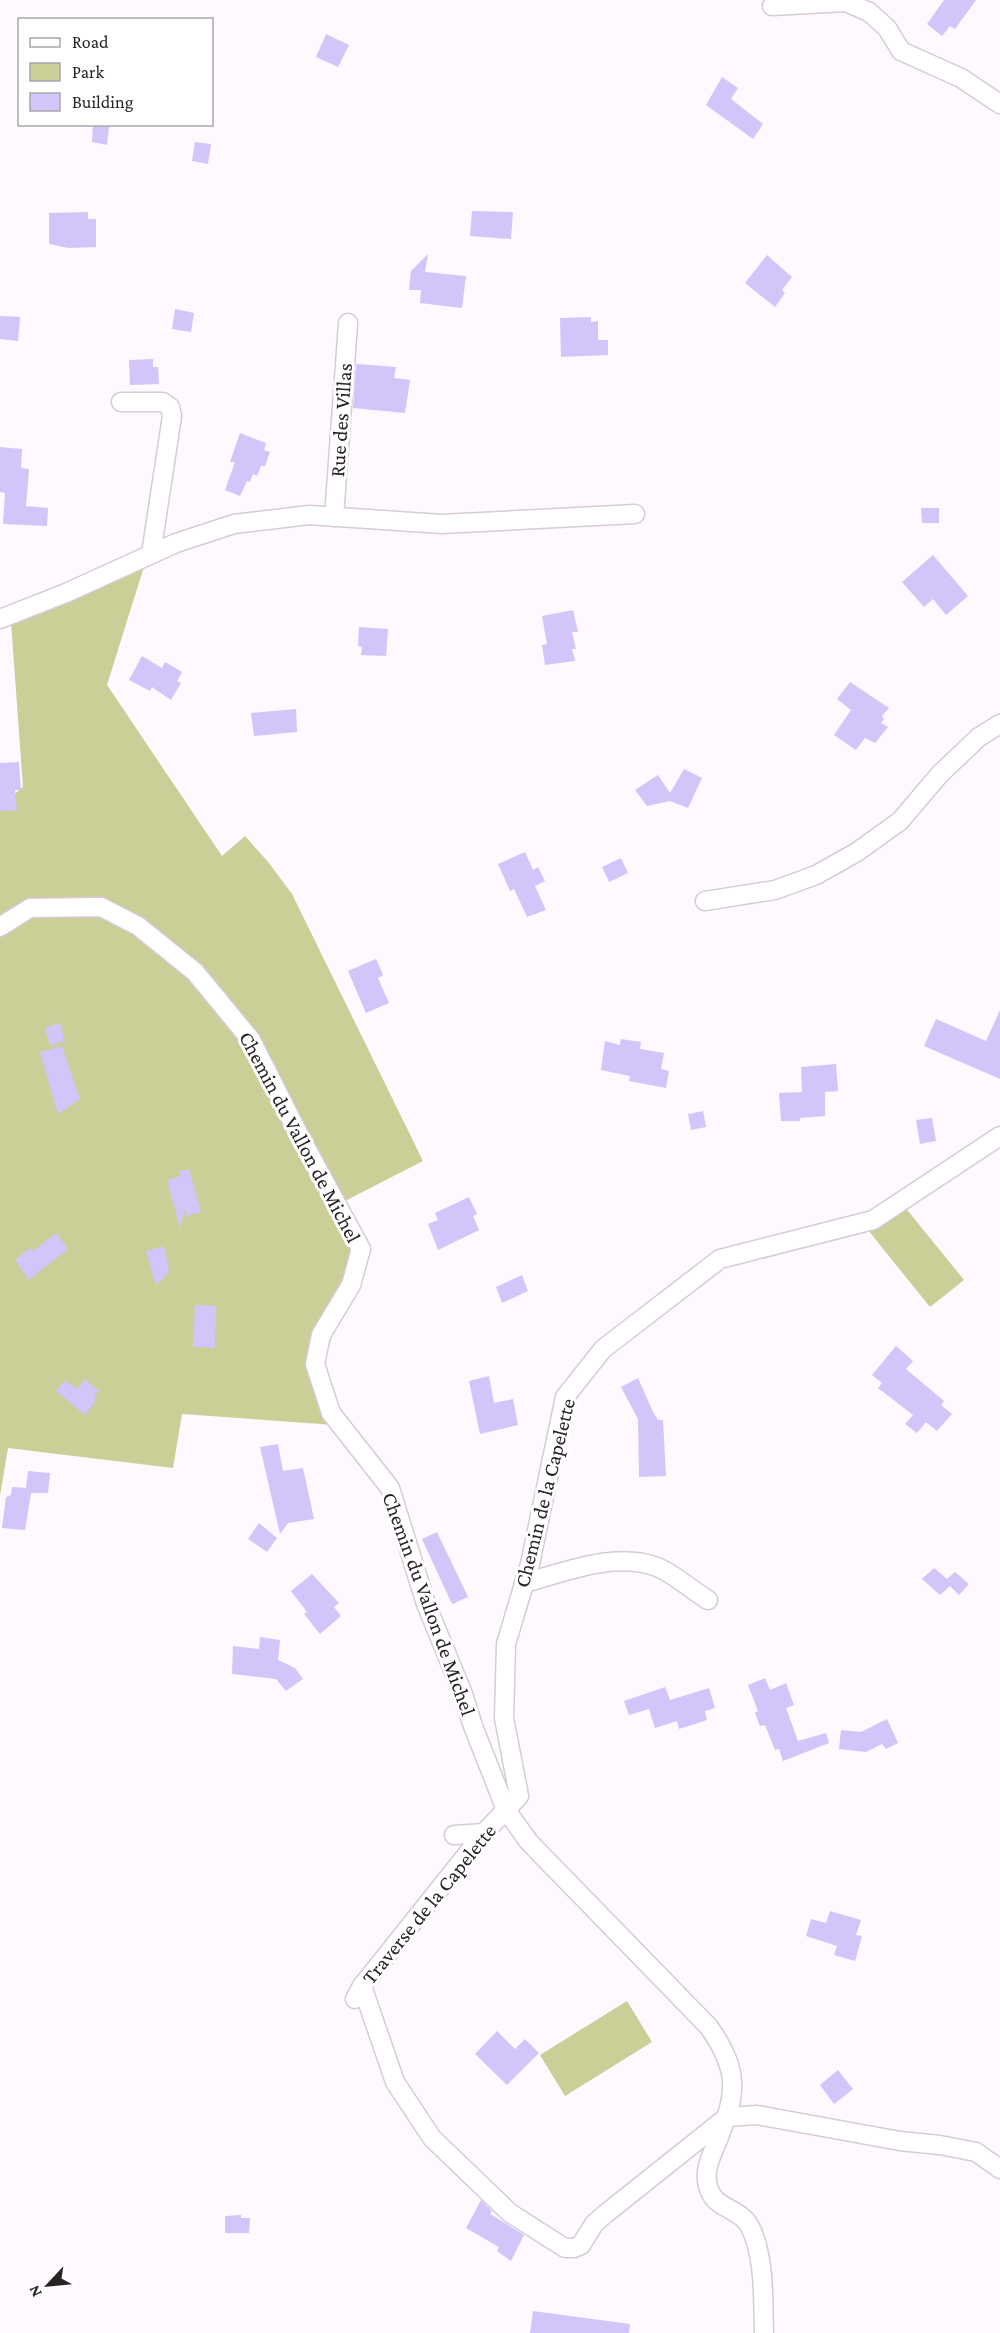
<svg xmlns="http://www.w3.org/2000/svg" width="1000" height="2333" font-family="'Crimson Pro',serif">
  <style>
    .green { fill: #cbce97 }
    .building { fill: #d3c5f9 }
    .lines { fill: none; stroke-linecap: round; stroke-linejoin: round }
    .minor-casing { stroke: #d5ccd6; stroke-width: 21 }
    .minor { stroke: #fff; stroke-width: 18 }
    .labels { text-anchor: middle; stroke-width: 6; stroke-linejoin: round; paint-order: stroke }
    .street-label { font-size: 21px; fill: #272327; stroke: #fff }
  </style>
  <rect width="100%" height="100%" fill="#fef8ff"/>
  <g class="green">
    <path d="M146 560 107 685 222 856 245 836 269 863 292 894 423 1161 339 1204 362 1270 317 1352 335 1425 182 1414 173 1468 8 1448 0 1496V806L23 787 11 622Z"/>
    <path d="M904 1206 964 1280 930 1307 868 1230Z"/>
    <path d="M627 2001 652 2042 565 2096 540 2055Z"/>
  </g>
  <g class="building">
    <path d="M944 0H976L955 29 950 26 942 36 927 24Z"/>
    <path d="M326 34 349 45 338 67 316 57Z"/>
    <path d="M722 77 738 88 731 99 763 124 753 139 706 105Z"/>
    <path d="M93 125 109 127 107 145 92 142Z"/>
    <path d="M195 142 211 144 208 164 192 161Z"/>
    <path d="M472 211 513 212 511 239 470 236Z"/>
    <path d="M88 212V219H96V247L69 248 49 244V213Z"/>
    <path d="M428 254 425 272 466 276 462 308 420 303 421 290H409L411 271Z"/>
    <path d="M767 255 792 277 782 290 785 293 775 307 745 283Z"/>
    <path d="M175 309 194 313 191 332 172 329Z"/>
    <path d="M0 316 20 317 18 341 0 339Z"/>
    <path d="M591 317V322L598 321V340H608V355L561 357 560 318Z"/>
    <path d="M153 359V367H158L159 384 130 385 129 360Z"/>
    <path d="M356 364 396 367 394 378 410 380 405 413 353 408Z"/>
    <path d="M240 433 266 443 264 450 270 452 265 466H261L257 476 253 474 250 482 247 481 240 496 225 490 235 462H230Z"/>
    <path d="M0 447 22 449 21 468 29 469 26 506 48 508 47 526 3 524 5 493 0 492Z"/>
    <path d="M921 508H939V523H922Z"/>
    <path d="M933 555 968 596 946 615 933 599 924 607 902 582Z"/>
    <path d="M573 610 578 632H572L576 649H572L575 661 545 665 542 645 547 644 542 616Z"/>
    <path d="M359 627 388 629 386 656 361 655 362 647 358 646Z"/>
    <path d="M142 656 162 668 165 662 182 672 177 681 181 683 171 700 152 687 150 691 129 680Z"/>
    <path d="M850 682 889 708 882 716 884 719 881 723 888 727 875 743 865 738 856 750 834 735 851 710 837 699Z"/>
    <path d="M296 709 297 732 254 736 251 713Z"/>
    <path d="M19 762 21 790H15L17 810 0 811V763Z"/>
    <path d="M684 769 702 778 688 808 670 801 647 806 635 790 658 775 670 793Z"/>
    <path d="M525 852 533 870 538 867 545 881 535 886 546 910 527 917 514 889 510 891 498 864Z"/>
    <path d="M621 858 628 873 609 882 602 867Z"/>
    <path d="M376 959 383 975 378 978 389 1003 366 1013 348 971Z"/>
    <path d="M1000 1010V1079L924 1046 936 1019 986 1041Z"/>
    <path d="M60 1023 65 1041 50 1046 45 1028Z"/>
    <path d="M621 1039 641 1042 640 1049 664 1053 661 1069 669 1071 666 1088 629 1081 630 1076 601 1070 605 1041 620 1045Z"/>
    <path d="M62 1046 80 1099 58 1114 40 1052Z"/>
    <path d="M836 1064 838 1091 825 1092V1116L800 1118V1121H781L779 1093 802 1092 801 1067Z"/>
    <path d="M703 1111 706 1127 691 1130 688 1114Z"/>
    <path d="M932 1118 936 1141 920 1144 916 1120Z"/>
    <path d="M189 1169 201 1212 186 1216 185 1209 180 1228 167 1180 180 1176 179 1171Z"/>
    <path d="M469 1197 477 1214 473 1216 479 1230 438 1250 428 1224 438 1220 435 1213Z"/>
    <path d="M56 1233 68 1249 29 1280 15 1260 30 1248 33 1251Z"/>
    <path d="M164 1246 169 1268 167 1275 156 1285 146 1251Z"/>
    <path d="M522 1275 528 1291 502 1303 496 1287Z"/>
    <path d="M195 1305 216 1306 215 1348 193 1347Z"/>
    <path d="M896 1346 913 1361 906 1369 944 1401 941 1405 952 1414 937 1431 926 1422 917 1433 905 1424 913 1415 878 1388 882 1383 872 1375Z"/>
    <path d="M489 1376 494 1403 513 1399 518 1425 480 1434 469 1381Z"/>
    <path d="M638 1378 653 1412 658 1420H663L666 1476 639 1477 638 1419 621 1387Z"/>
    <path d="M85 1379 99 1391 94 1398 96 1400 85 1415 56 1391 65 1380 77 1389Z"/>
    <path d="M278 1444 283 1471 303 1468 314 1519 288 1523 280 1534 260 1447Z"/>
    <path d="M28 1471 50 1473 48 1493H31L25 1530 2 1528 6 1497 11 1495 12 1487 26 1488Z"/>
    <path d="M259 1523 277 1538 267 1552 248 1539Z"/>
    <path d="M437 1532 468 1597 452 1604 422 1539Z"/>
    <path d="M934 1568 947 1579 955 1572 969 1584 959 1595 950 1586 940 1595 922 1579Z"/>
    <path d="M312 1574 339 1603 334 1607 341 1616 320 1634 304 1614 307 1612 291 1591Z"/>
    <path d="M260 1637 280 1640 278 1660 295 1668 303 1679 286 1691 276 1679 232 1674 233 1646 259 1649Z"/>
    <path d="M765 1678 770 1690 786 1683 794 1705 786 1708 798 1741 826 1733 829 1743 783 1761 779 1749 775 1750 765 1725 760 1726 755 1713 758 1711 748 1685Z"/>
    <path d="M665 1687 670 1700 709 1688 715 1708 705 1711 707 1720 679 1729 677 1721 655 1728 649 1709 629 1715 624 1701Z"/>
    <path d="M887 1719 898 1743 886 1749 882 1744 866 1752 839 1749 841 1730 861 1732Z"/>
    <path d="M830 1911 861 1920 856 1935 862 1936 855 1961 834 1955 837 1946 806 1936 811 1919 826 1923Z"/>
    <path d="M497 2031 515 2049 525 2039 539 2053 507 2085 475 2054Z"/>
    <path d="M838 2070 853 2089 834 2104 820 2085Z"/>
    <path d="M481 2200 492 2211 490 2214 524 2235 511 2261 497 2251 499 2247 466 2228Z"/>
    <path d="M241 2215V2218H250L249 2233H225V2216Z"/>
    <path d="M533 2311 630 2324 629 2333H530Z"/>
  </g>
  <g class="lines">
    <g class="minor-casing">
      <g id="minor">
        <path d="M772 6 846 2 869 12 887 28 901 51 961 78 1000 104"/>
        <path d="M121 402H163L170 407 172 416 151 554"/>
        <path d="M334 517 348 323"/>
        <path d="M0 619 66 593 176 543 234 524 309 515 442 524 635 514"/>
        <path d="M705 901 775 890 816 875 857 852 900 821 940 774 979 737 1000 724"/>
        <path d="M0 927 30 908 101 907 138 926 195 972 251 1040 298 1133 361 1249 351 1285 321 1335 315 1364 331 1413 390 1488 426 1604 463 1694 473 1726 506 1810 529 1842 709 2027C740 2072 737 2093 717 2142 712 2154 705 2168 707 2181 711 2211 737 2205 749 2225 765 2253 763 2301 764 2333"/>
        <path d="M524 1583C565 1572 615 1551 657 1567 673 1573 693 1591 708 1600"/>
        <path d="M454 1835 484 1833"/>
        <path d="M362 1986 395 2082 432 2138 510 2213 565 2248H574L581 2245 594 2224 604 2215 727 2117 757 2115 900 2141 940 2145 976 2152 1000 2169"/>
        <path d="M355 1999 362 1986 484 1833 519 1796 504 1718 506 1644 530 1564 565 1397 603 1349 720 1259 873 1220 1000 1136"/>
      </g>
    </g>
    <use href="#minor" class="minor"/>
  </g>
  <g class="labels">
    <g class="street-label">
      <text transform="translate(341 420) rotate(-86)" y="7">Rue des Villas</text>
      <text transform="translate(300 1137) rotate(62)" y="7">Chemin du Vallon de Michel</text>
      <text transform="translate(545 1493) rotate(-76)" y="7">Chemin de la Capelette</text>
      <text transform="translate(429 1604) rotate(70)" y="7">Chemin du Vallon de Michel</text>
      <text transform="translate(429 1904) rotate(-51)" y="7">Traverse de la Capelette</text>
    </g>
  </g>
  <rect x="18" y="18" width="195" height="108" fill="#ffffff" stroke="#a9a7a9" stroke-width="1.5"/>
  <rect x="30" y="38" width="30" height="9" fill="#ffffff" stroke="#a9a7a9" stroke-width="1.5"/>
  <text x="72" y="48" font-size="18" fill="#272327">Road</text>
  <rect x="30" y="63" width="30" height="18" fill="#cbce97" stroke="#a9a7a9" stroke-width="1.5"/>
  <text x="72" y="78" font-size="18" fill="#272327">Park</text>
  <rect x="30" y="93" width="30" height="18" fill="#d3c5f9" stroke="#a9a7a9" stroke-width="1.5"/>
  <text x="72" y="108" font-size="18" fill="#272327">Building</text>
  <g transform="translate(48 2285) rotate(244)" stroke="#ffffff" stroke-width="4.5" paint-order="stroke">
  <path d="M0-4.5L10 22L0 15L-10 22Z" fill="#272327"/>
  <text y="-9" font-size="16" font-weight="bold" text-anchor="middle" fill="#272327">N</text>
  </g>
</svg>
